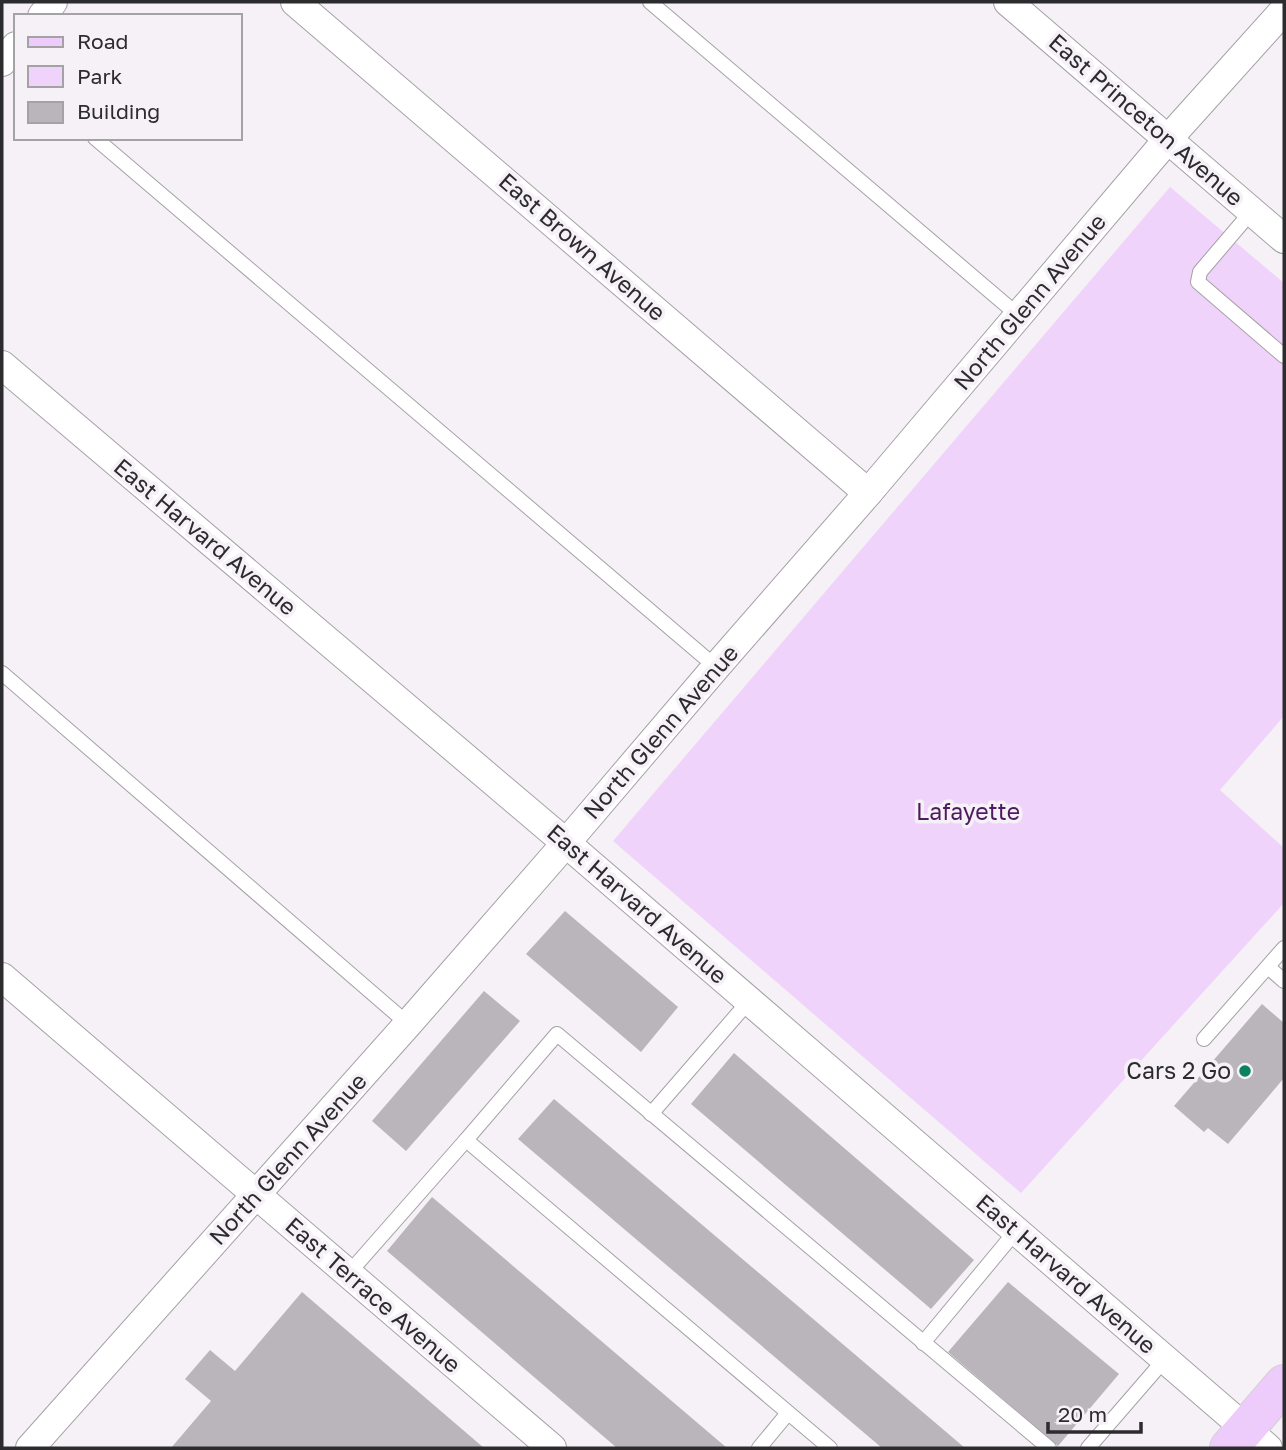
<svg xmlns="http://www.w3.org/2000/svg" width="1286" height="1450" font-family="'Golos Text',sans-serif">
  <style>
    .green { fill: #f0d3fb }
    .building { fill: #b9b5bb }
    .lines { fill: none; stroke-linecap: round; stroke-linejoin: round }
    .service-casing { stroke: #a5a1a6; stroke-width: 16 }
    .minor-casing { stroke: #a5a1a6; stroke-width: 30 }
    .primary-casing { stroke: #d1d0d1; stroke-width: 40 }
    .service { stroke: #fff; stroke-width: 14 }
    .minor { stroke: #fff; stroke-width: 28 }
    .primary { stroke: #edcbfa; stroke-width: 38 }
    .poi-dot { fill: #0a815f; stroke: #f5f1f7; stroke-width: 2.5 }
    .labels { text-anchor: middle; stroke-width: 7; stroke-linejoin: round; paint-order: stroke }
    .street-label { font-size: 23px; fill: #2c2b2d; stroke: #f5f1f7 }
    .park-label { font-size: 23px; fill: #4e1b60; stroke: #f5f1f7 }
    .poi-label { font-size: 23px; fill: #2c2b2d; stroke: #f5f1f7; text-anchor: end }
  </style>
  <rect width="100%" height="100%" fill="#f5f1f7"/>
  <path class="green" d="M1170 187 1284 283V716L1220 790 1284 848V903L1021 1193 613 841Z"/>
  <g class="building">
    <path d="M565 911 678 1007 641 1052 526 954Z"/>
    <path d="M484 991 520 1021 406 1151 372 1121Z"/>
    <path d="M1262 1004 1284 1023V1078L1228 1144 1208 1128 1204 1132 1174 1106Z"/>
    <path d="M734 1053 974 1260 931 1309 691 1104Z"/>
    <path d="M554 1099 965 1448H882L518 1139Z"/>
    <path d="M432 1197 727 1448H617L387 1251Z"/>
    <path d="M1008 1282 1119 1374 1058 1446 948 1352Z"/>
    <path d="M302 1292 484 1448H171L211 1401 185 1379 210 1350 235 1371Z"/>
  </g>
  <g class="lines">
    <g class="service-casing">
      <g id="service">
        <path d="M650 2 1019 316"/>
        <path d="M95 138 716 667"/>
        <path d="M1252 211 1200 272 1198 282 1284 356"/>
        <path d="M2 673 408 1024"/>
        <path d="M1268 967 1284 981"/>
        <path d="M1204 1039 1284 948"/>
        <path d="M651 1114 749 1001"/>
        <path d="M348 1274 466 1140"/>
        <path d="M923 1343 1016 1231"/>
        <path d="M759 1448 788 1413"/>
        <path d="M830 1448 466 1140 557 1034 1049 1448"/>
        <path d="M1088 1448 1165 1359"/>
      </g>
    </g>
    <g class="minor-casing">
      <g id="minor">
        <path d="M295 2 868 493"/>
        <path d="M1008 2 1284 239"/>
        <path d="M42 16 53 2"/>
        <path d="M2 62 16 46"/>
        <path d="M2 365 566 843 1268 1448"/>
        <path d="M2 977 552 1448"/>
        <path d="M30 1448 408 1024 566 843 716 667 868 493 1168 139 1284 10"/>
      </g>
    </g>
    <g class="primary-casing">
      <path id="primary" d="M1229 1448 1284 1384"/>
    </g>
    <use href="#service" class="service"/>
    <use href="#minor" class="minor"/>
    <use href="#primary" class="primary"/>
  </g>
  <circle class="poi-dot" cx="1245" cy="1071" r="7"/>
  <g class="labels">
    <g class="street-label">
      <text transform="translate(1146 120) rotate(41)" y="8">East Princeton Avenue</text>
      <text transform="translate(582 247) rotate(41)" y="8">East Brown Avenue</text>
      <text transform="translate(1030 302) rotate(-50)" y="8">North Glenn Avenue</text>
      <text transform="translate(205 537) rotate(40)" y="8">East Harvard Avenue</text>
      <text transform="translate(661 732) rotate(-49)" y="8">North Glenn Avenue</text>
      <text transform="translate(637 904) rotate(41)" y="8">East Harvard Avenue</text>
      <text transform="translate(288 1159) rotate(-48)" y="8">North Glenn Avenue</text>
      <text transform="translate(1066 1274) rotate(41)" y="8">East Harvard Avenue</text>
      <text transform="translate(373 1295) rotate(41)" y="8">East Terrace Avenue</text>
    </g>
    <g class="park-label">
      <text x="968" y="820">Lafayette</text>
    </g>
    <g class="poi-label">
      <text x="1231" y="1079">Cars 2 Go</text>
    </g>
  </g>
  <rect width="1286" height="1450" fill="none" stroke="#2c2b2d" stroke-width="7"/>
  <rect x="14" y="14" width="228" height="126" fill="#f5f1f7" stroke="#a5a2a6" stroke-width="2"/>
  <rect x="28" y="37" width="35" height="10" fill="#edcbfa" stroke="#a5a2a6" stroke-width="2"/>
  <text x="77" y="49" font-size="21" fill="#2c2b2d">Road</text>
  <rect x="28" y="66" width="35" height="21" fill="#f0d3fb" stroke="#a5a2a6" stroke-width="2"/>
  <text x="77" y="84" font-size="21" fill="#2c2b2d">Park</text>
  <rect x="28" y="102" width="35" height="21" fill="#b9b5bb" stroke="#a5a2a6" stroke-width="2"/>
  <text x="77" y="119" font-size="21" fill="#2c2b2d">Building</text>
  <path d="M1048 1422v10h93v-10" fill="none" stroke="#2c2b2d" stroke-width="3.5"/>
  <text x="1058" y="1422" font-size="21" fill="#2c2b2d" stroke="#f5f1f7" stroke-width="5" paint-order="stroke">20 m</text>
</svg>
